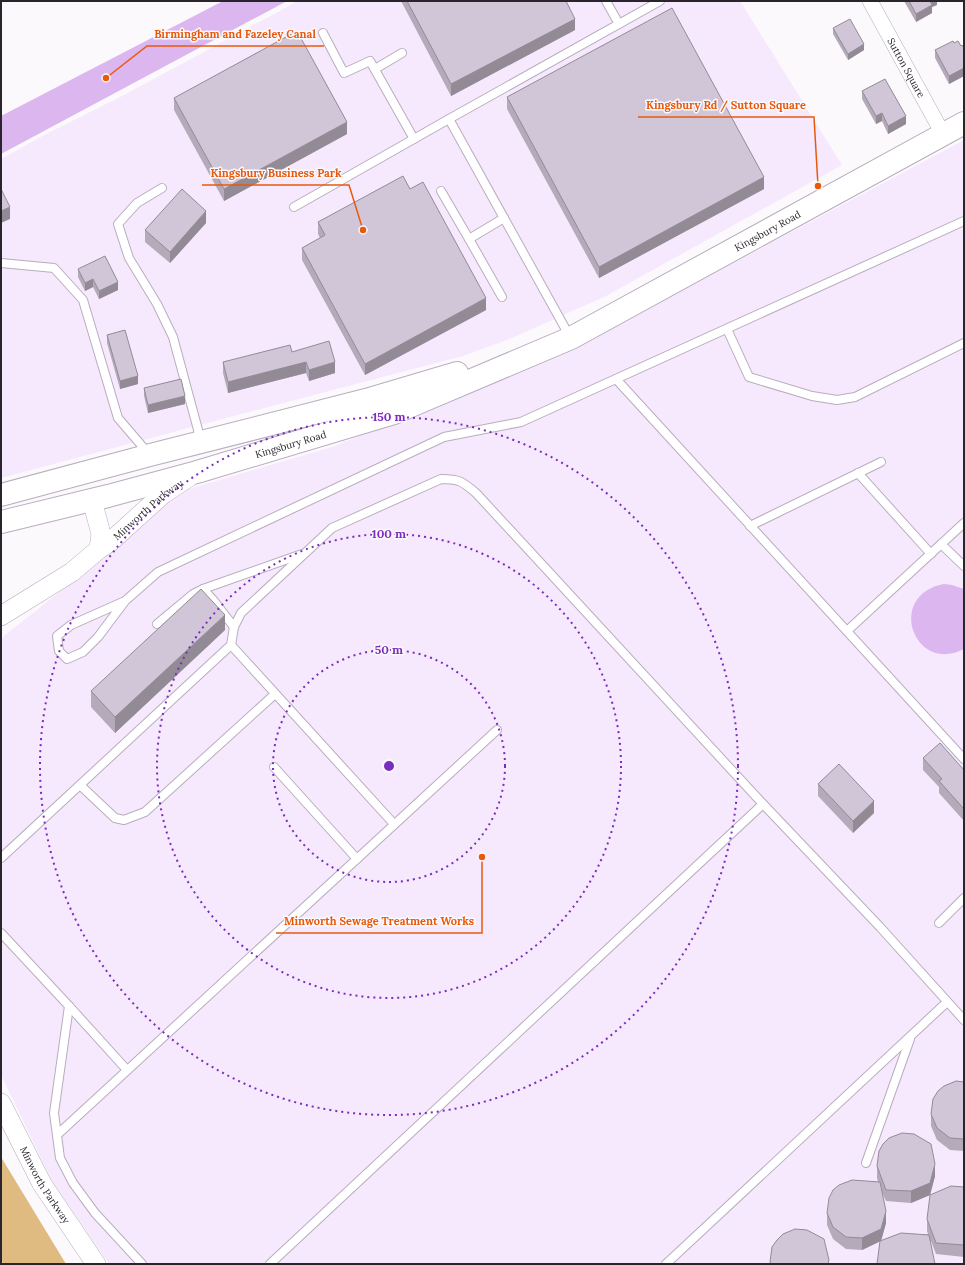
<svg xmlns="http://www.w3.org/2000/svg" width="965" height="1265" font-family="Lora,serif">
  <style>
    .built { fill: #f6e9fd }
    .forest { fill: #dfbb81 }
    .water { fill: #dcb7ef }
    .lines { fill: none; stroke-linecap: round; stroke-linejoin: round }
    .service-casing { stroke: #b8adbe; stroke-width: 10 }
    .minor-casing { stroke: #b8adbe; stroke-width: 16 }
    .tertiary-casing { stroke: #b8adbe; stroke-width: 20 }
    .primary-casing { stroke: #b8adbe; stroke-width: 24 }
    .service { stroke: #fff; stroke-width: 8 }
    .minor { stroke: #fff; stroke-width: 15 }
    .tertiary { stroke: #fff; stroke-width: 19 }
    .primary { stroke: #fff; stroke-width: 22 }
    .wall { fill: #b4aab9 }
    .shaded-wall { fill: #928b96 }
    .building { fill: #d1c6d7; stroke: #928b96 }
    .ring { fill: none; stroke: #7b2cbf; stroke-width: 2; stroke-dasharray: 2 4 }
    .labels { text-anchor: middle; stroke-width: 3; stroke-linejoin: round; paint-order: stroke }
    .street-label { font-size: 10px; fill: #2a252c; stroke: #fcf9fd }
    .centre { fill: #7b2cbf; stroke: #fcf9fd; stroke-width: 2 }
    .ring-label { font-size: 12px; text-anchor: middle; font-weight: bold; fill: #7b2cbf; stroke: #fcf9fd; stroke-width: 3; stroke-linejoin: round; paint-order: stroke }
    .leader { fill: none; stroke: #e8590c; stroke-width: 1.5 }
    .callout-dot { fill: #e8590c; stroke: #fcf9fd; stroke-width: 1.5 }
    .callout-label { font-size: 11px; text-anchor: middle; font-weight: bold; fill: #e8590c; stroke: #fcf9fd; stroke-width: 3; stroke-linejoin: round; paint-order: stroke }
  </style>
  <rect width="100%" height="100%" fill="#fcf9fd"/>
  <g class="built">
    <path d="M298 1H740L842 165 606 296 512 338 463 356 215 421 1 478V159L46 134 124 95Z"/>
    <path d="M964 140V1264H109L52 1181 1 1075V640L5 635 86 571 168 495 332 447 573 348Z"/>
  </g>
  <path class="forest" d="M1 1157 66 1264H3L1 1258Z"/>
  <g class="water">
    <path d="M223 1H287L1 154V116Z"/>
    <path d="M944 584 952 585 964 589V649C914 675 885 595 944 584Z"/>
  </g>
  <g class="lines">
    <g class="service-casing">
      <g id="service">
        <path d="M606 1 619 24"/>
        <path d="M323 33 344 73 370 61 414 139"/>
        <path d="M375 69 402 53"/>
        <path d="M449 119 570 337"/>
        <path d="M162 188 137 203 118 224 129 258 157 304 173 337 201 441"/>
        <path d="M441 191 469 239 504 218"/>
        <path d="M294 207 449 119 660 1"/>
        <path d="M469 239 502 297"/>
        <path d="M1 263 54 268 83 300 118 418 148 453"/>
        <path d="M727 329 749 377 812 396 837 400 855 397 964 343"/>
        <path d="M616 379 964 759"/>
        <path d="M858 473 931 554"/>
        <path d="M750 526 881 462"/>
        <path d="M941 544 964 566"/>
        <path d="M203 589 302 554"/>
        <path d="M125 601 71 625 57 636 59 651 67 659 83 652 98 637 125 601 158 572 444 437 521 422 964 221"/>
        <path d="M157 624 193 594 203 589 214 601 234 627"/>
        <path d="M847 631 964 523"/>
        <path d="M231 645 394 824"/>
        <path d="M274 767 357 859"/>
        <path d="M80 785 115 818 124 820 145 812 275 694"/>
        <path d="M1 858 231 645 234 627 241 613 332 528 441 479C459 479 462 481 476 493L763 804 880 927 964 1020"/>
        <path d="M939 923 964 898"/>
        <path d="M1 933 69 1006 54 1113 60 1158 73 1183 95 1213 142 1264"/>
        <path d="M69 1006 127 1070"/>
        <path d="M58 1134 497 730"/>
        <path d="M866 1163 910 1039"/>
        <path d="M270 1264 763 804"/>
        <path d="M666 1264 947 1002"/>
      </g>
    </g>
    <g class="minor-casing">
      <g id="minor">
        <path id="s1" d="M870 1 943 134"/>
      </g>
    </g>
    <g class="tertiary-casing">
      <g id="tertiary">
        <path d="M92 500 101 534 99 549"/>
        <path id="s2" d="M1 616 72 572 99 549 110 542 163 494 189 477"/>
        <path id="s3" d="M1 1103 42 1184 96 1264"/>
      </g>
    </g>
    <g class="primary-casing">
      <g id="primary">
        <path d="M1 495 150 455 366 400 457 373"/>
        <path id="s4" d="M1 522 108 496 197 472 394 413 571 338 964 123"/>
      </g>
    </g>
    <use href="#service" class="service"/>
    <use href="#minor" class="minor"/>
    <use href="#tertiary" class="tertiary"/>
    <use href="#primary" class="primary"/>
  </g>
  <g class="wall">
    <path d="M401 1H566L575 30 451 96Z"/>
    <path d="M904 1H937V5L932 7V13L916 22Z"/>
    <path d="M833 28 864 50 848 60 833 34Z"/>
    <path d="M954 43 961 46 964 48V76L949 84 935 58V50Z"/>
    <path d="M862 91 906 124 888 134 882 121 876 124 862 99Z"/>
    <path d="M507 97 764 189 599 278 507 109Z"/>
    <path d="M174 98 347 134 224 201 174 110Z"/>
    <path d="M410 189 486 310 365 375 302 260V248L320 238 318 234V222Z"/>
    <path d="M206 223 170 263 145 242V230Z"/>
    <path d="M78 269 118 290 99 299 93 287 85 291 78 277Z"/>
    <path d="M107 335 138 384 120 389 107 343Z"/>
    <path d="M292 352 335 373 309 381 306 373 228 393 223 373V362Z"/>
    <path d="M144 388 185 404 148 413 144 396Z"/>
    <path d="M225 630 115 733 91 707V691Z"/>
    <path d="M923 758 964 770V821L939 793V787L923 770Z"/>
    <path d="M818 784 874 813 853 833 818 796Z"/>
    <path d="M964 1082V1151L950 1150 937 1140 931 1126V1114Z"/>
    <path d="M877 1166 935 1176 930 1195 911 1203 886 1201 881 1190 886 1223 881 1241 928 1234 927 1231V1219L964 1187V1257L936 1254 931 1241H880L862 1250 846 1249 833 1239 827 1225V1213L878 1182 877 1178Z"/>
  </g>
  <g class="shaded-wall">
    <path d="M930 1H937V5L932 7V13L916 22V14Z"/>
    <path d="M575 19V30L451 96V84Z"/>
    <path d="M864 44V50L848 60V54Z"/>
    <path d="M964 68V76L949 84V76Z"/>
    <path d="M882 113V121L876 124V116Z"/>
    <path d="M906 116V124L888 134V126Z"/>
    <path d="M347 122V134L224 201V189Z"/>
    <path d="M764 177V189L599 278V267Z"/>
    <path d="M10 207V219L1 223V211Z"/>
    <path d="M206 211V223L170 263V252Z"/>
    <path d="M93 279V287L85 291V283Z"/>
    <path d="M118 282V290L99 299V291Z"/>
    <path d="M486 298V310L365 375V364Z"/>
    <path d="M306 362V373L228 393V382Z"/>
    <path d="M335 362V373L309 381V370Z"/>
    <path d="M138 376V384L120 389V381Z"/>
    <path d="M185 396V404L148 413V405Z"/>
    <path d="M225 615V630L115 733V717Z"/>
    <path d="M874 801V813L853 833V821Z"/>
    <path d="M935 1164V1176L930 1195 911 1203V1191Z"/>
    <path d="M886 1211V1223L881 1241 862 1250V1238Z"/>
  </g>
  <g class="building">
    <path d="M407 1H566L575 19 451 84Z"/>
    <path d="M909 1H930L932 5 916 14Z"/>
    <path d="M672 8 764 177 599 267 507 97Z"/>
    <path d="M850 19 864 44 848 54 833 28Z"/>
    <path d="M297 31 347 122 224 189 174 98Z"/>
    <path d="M953 41 954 43 958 41 961 46 962 45 964 48V68L949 76 935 50Z"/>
    <path d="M885 79 906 116 888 126 882 113 876 116 862 91Z"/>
    <path d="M403 176 410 189 423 182 486 298 365 364 302 248 325 235 318 222Z"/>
    <path d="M1 189 10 207 1 211Z"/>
    <path d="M182 189 206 211 170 252 145 230Z"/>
    <path d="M105 256 118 282 99 291 93 279 85 283 78 269Z"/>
    <path d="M125 330 138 376 120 381 107 335Z"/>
    <path d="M329 341 335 362 309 370 306 362 228 382 223 362 290 345 292 352Z"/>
    <path d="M181 379 185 396 148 405 144 388Z"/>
    <path d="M201 589 225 615 115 717 91 691Z"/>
    <path d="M940 743 964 770V809L939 781 942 779 923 758Z"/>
    <path d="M839 764 874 801 853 821 818 784Z"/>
    <path d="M956 1081 964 1082V1139L950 1138 937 1128 931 1114 933 1099 938 1091 944 1086Z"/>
    <path d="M902 1133 914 1134 931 1144 935 1164 930 1183 911 1191 886 1190 877 1166 879 1151 883 1144 889 1138Z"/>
    <path d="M852 1180 880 1182 886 1211 881 1229 862 1238 846 1237 833 1227 827 1213 829 1198 833 1190 839 1185Z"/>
    <path d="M951 1186 964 1187V1245L936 1243 927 1219 930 1195Z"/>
    <path d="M795 1229 807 1230 824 1239 829 1260 828 1264H771L770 1262 772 1247 777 1240 783 1234Z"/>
    <path d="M901 1233 929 1235 935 1264H877L880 1241Z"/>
  </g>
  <g class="ring">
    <circle cx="389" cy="766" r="116"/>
    <circle cx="389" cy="766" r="232"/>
    <circle cx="389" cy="766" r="349"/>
  </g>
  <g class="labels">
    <g class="street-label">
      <text dy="4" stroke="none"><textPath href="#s1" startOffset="76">Sutton Square</textPath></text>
      <text dy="4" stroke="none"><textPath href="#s4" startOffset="824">Kingsbury Road</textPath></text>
      <text dy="4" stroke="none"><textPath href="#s4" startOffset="300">Kingsbury Road</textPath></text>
      <text dy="4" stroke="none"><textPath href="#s2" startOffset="182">Minworth Parkway</textPath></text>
      <text dy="4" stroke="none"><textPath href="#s3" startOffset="93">Minworth Parkway</textPath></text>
    </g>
  </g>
  <circle cx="389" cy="766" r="6" class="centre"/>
  <g class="ring-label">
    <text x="389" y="421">150 m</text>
    <text x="389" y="538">100 m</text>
    <text x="389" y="654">50 m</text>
  </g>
  <path class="leader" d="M106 78L147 46H324M818 186L814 117H638M363 230L349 185H202M482 857L482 933H276"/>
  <g class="callout-dot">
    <circle cx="106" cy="78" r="4"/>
    <circle cx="818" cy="186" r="4"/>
    <circle cx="363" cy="230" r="4"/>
    <circle cx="482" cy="857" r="4"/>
  </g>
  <g class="callout-label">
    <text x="235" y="38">Birmingham and Fazeley Canal</text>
    <text x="726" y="109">Kingsbury Rd / Sutton Square</text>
    <text x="276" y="177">Kingsbury Business Park</text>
    <text x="379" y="925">Minworth Sewage Treatment Works</text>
  </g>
  <rect width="965" height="1265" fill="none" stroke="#2a252c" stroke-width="4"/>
</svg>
